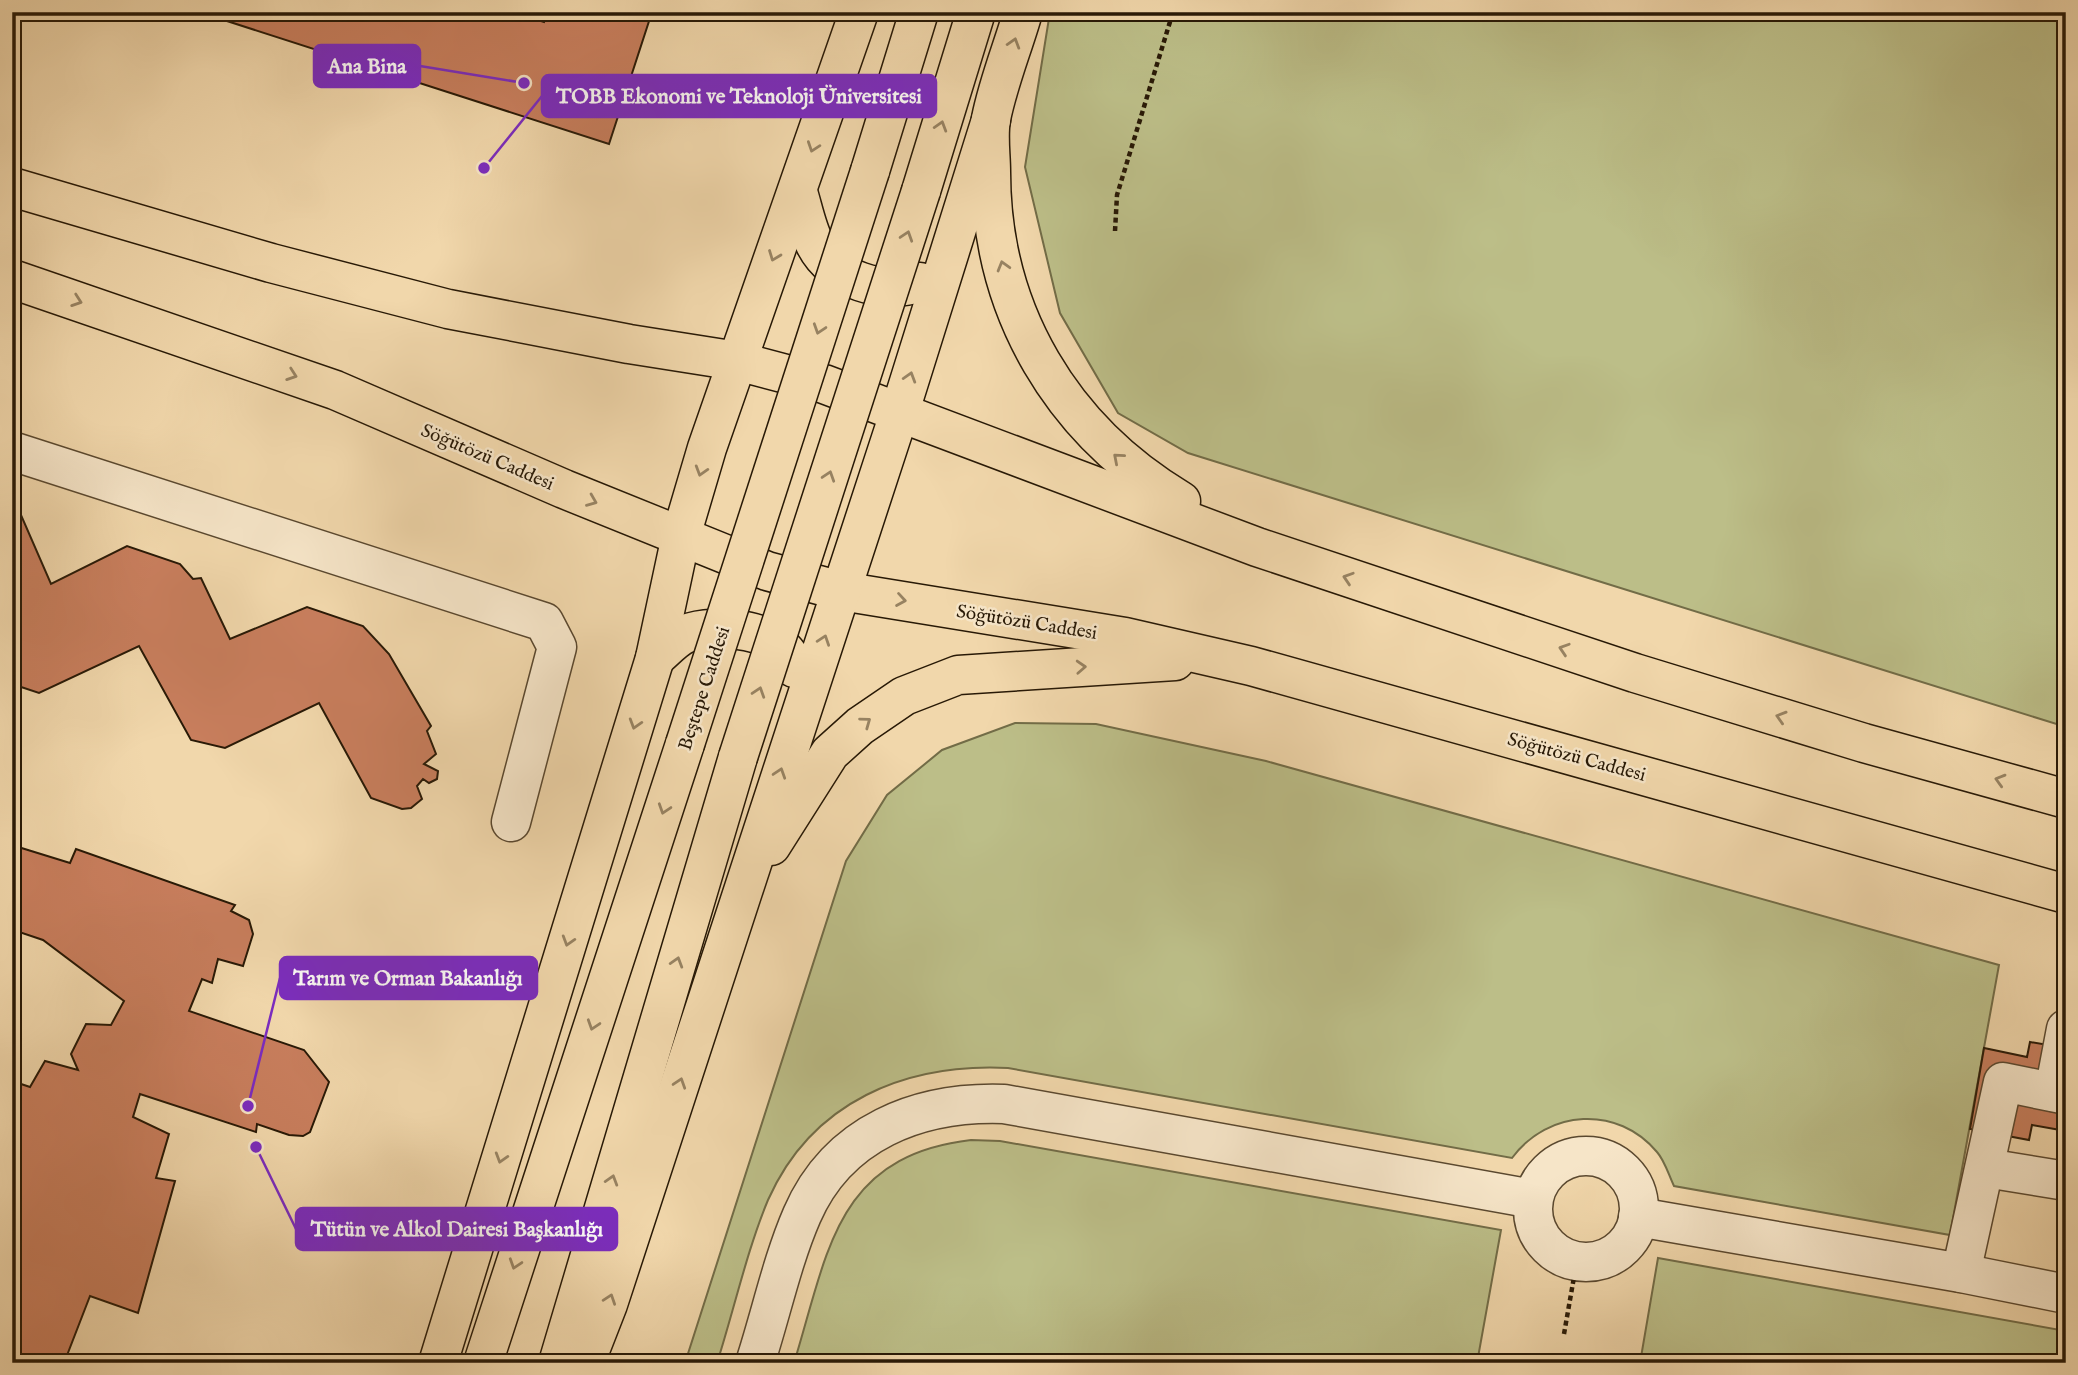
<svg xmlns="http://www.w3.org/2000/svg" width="2078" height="1375" font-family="'IM FELL English',serif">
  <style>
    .green { fill: #bcbe88; stroke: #726c47; stroke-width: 2 }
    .building { fill: #c87e5d; stroke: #281906; stroke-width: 2 }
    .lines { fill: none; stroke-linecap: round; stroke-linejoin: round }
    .minor-casing { stroke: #5a482f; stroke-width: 41 }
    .major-casing { stroke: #281906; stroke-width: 41 }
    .path { stroke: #281906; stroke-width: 4.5; stroke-dasharray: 5 3.5; stroke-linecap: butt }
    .minor { stroke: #f6e5c8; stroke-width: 38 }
    .major { stroke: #f1d7ab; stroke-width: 38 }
    .major-bridge-casing { stroke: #281906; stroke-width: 41; stroke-linecap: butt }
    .major-bridge { stroke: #f1d7ab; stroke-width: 38 }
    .oneway { stroke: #978261 }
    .labels { text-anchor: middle; stroke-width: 5; stroke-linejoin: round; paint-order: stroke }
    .street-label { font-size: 19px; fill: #281906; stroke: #f6e5c8 }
    .leader { fill: none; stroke: #7b2cbf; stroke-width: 2.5 }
    .callout-dot { fill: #7b2cbf; stroke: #f6e5c8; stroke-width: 2.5 }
    .callout { fill: #7b2cbf; stroke: #7b2cbf; stroke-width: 2.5 }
    .callout-label { font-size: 21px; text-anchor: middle; font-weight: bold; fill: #fff }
  </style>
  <rect width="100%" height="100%" fill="#f1d7ab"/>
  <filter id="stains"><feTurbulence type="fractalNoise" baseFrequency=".00286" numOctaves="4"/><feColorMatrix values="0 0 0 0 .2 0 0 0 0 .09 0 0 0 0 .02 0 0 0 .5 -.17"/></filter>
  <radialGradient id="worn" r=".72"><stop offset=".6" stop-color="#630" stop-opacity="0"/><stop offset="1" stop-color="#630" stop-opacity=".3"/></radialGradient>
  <g class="green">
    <path d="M1050 12H2066V727L1188 453 1118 413 1060 313 1025 167Z"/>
    <path d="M1015 723 1096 724 1266 761 1999 965 1950 1235 1674 1186C1669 1176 1665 1161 1657 1152 1618 1105 1548 1109 1512 1158L1008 1068C906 1063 812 1101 768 1200 747 1250 734 1310 717 1363H685L846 861 887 795 942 750Z"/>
    <path d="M971 1140 1000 1141 1501 1230 1477 1363H794C828 1253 835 1156 971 1140Z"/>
    <path d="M1658 1258 2066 1331 2065 1363H1640Z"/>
  </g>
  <g class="building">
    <path d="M199 12H513L544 22 547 12H652L609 144Z"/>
    <path d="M12 512 21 515 51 584 127 546 180 564 193 579 201 578 230 639 307 607 363 626 389 654 431 726 427 731 436 754 424 764 438 771 437 779 429 783 423 779 417 786 422 799 411 808 402 809 371 798 319 703 225 748 191 740 139 646 39 693 12 684Z"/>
    <path d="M15 846 70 863 76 849 235 905 231 911 249 920 253 934 243 966 218 959 212 983 202 979 189 1011 304 1050 329 1082 310 1132 303 1136 289 1135 257 1124 256 1132 140 1094 133 1117 169 1134 156 1178 175 1181 138 1313 90 1296 64 1363H12V1081L30 1087 45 1061 78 1070 71 1054 86 1024 111 1025 124 1001 43 940 16 931 18 926 12 924V847Z"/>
    <path d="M2030 1042 2066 1048V1131L2032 1125 2029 1140 1970 1129 1984 1048 2027 1057Z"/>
    <path d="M1552 1356 1575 1363H1525L1533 1359Z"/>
  </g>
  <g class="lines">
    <g class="minor-casing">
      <g id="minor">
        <path d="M12 451 544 622 557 647 511 822"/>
        <path d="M2054 1092 2066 1029"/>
        <circle cx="1586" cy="1209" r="53"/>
        <path d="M1986 1168 2066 1181"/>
        <path d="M1638 1217 1961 1273 2066 1294"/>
        <path d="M1961 1273 2003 1082 2066 1095"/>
        <path d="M755 1363C771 1314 782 1261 802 1215 838 1132 919 1101 1004 1104L1533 1199"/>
      </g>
    </g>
    <g class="major-casing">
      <g id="major">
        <path d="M1023 12C1013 47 998 83 991 119 988 136 991 155 991 172 991 312 1062 430 1181 501"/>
        <path d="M870 171 919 12"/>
        <path d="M12 187 271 263 448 309 629 344 737 361 824 384 1257 547 1635 673 1864 743 2066 799"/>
        <path d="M921 191 976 12"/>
        <path d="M798 192C803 208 807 229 815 244 833 280 884 296 920 282"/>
        <path d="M12 279 335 390 564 489 767 571 841 591 1125 637 1251 666 2066 894"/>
        <path d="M655 658C664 651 674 639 685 634 716 622 785 628 794 668"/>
        <path d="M771 846 830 753 860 726 904 696 958 675 1175 661"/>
        <path d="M438 1363 655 658 681 536 707 448 859 12"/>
        <path d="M483 1363 685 744"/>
        <path d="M558 1363 738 757"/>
        <path d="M585 1363 608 1304 899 414 991 120"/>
      </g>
    </g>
    <g class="path">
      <path d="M1115 231 1117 195 1173 12"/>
      <path d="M1564 1334 1577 1260"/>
    </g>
    <use href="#minor" class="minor"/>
    <use href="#major" class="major"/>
    <g class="major-bridge-casing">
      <g id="major-bridge">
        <path d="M685 744 870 171"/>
        <path d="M738 757 921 191"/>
      </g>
    </g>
    <use href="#major-bridge" class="major-bridge"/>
  </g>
  <defs><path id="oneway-chevron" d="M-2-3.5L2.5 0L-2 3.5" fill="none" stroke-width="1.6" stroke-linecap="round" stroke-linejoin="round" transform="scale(1.75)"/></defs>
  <g class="oneway">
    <use href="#oneway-chevron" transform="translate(1014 43) rotate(-73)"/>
    <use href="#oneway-chevron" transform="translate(941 126) rotate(-73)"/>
    <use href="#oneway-chevron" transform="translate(813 147) rotate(109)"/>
    <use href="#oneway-chevron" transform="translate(907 236) rotate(-72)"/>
    <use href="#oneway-chevron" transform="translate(774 256) rotate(111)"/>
    <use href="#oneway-chevron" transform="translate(1003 266) rotate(-106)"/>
    <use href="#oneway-chevron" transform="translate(77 301) rotate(19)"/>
    <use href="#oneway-chevron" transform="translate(819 329) rotate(108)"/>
    <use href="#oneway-chevron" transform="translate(292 375) rotate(19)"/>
    <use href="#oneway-chevron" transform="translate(910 377) rotate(-73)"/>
    <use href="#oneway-chevron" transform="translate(1118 458) rotate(-139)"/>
    <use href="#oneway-chevron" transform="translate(701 471) rotate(107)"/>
    <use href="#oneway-chevron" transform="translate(829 476) rotate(-72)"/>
    <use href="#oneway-chevron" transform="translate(592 501) rotate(22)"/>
    <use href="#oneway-chevron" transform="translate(1348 578) rotate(-162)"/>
    <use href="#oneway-chevron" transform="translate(901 600) rotate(9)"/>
    <use href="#oneway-chevron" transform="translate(824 640) rotate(-71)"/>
    <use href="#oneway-chevron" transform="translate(1564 649) rotate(-162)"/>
    <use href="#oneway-chevron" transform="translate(1081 667) rotate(-3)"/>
    <use href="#oneway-chevron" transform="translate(759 692) rotate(-72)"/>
    <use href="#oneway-chevron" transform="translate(1781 717) rotate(-163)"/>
    <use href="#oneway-chevron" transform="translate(866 722) rotate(-36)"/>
    <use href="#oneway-chevron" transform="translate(635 724) rotate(107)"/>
    <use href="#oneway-chevron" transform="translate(780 773) rotate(-72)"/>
    <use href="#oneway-chevron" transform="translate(2000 780) rotate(-164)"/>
    <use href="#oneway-chevron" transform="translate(664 809) rotate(108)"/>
    <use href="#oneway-chevron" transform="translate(568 941) rotate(107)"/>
    <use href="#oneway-chevron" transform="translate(677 962) rotate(-73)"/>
    <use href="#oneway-chevron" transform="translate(593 1025) rotate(108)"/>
    <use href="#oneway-chevron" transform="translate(680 1083) rotate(-72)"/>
    <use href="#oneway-chevron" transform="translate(501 1158) rotate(107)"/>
    <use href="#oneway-chevron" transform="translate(612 1180) rotate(-73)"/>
    <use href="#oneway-chevron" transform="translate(515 1264) rotate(108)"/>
    <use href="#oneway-chevron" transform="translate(610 1299) rotate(-71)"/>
  </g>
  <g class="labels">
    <g class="street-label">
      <text transform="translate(488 456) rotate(23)" y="7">Söğütözü Caddesi</text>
      <text transform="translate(1027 621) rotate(9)" y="7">Söğütözü Caddesi</text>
      <text transform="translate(703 688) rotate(-72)" y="7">Beştepe Caddesi</text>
      <text transform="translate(1577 756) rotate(15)" y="7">Söğütözü Caddesi</text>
    </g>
  </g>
  <path class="leader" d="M524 83L420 66M484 168L542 96M248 1106L280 978M256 1147L296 1229"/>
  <g class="callout-dot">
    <circle cx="524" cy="83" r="7"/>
    <circle cx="484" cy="168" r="7"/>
    <circle cx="248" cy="1106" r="7"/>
    <circle cx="256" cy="1147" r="7"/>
  </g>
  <g class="callout">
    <rect x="314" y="45" width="106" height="42" rx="7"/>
    <rect x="542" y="75" width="394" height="42" rx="7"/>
    <rect x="280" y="957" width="257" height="42" rx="7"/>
    <rect x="296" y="1208" width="321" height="42" rx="7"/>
  </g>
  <g class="callout-label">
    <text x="367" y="73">Ana Bina</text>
    <text x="739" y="103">TOBB Ekonomi ve Teknoloji Üniversitesi</text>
    <text x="408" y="985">Tarım ve Orman Bakanlığı</text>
    <text x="457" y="1236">Tütün ve Alkol Dairesi Başkanlığı</text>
  </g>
  <rect width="2078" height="1375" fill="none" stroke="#f1d7ab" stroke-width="42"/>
  <rect x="14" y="14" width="2050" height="1347" fill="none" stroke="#281906" stroke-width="3.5"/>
  <rect x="21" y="21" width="2036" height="1333" fill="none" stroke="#281906" stroke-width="2"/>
  <rect width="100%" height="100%" filter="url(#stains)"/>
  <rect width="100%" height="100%" fill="url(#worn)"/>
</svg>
